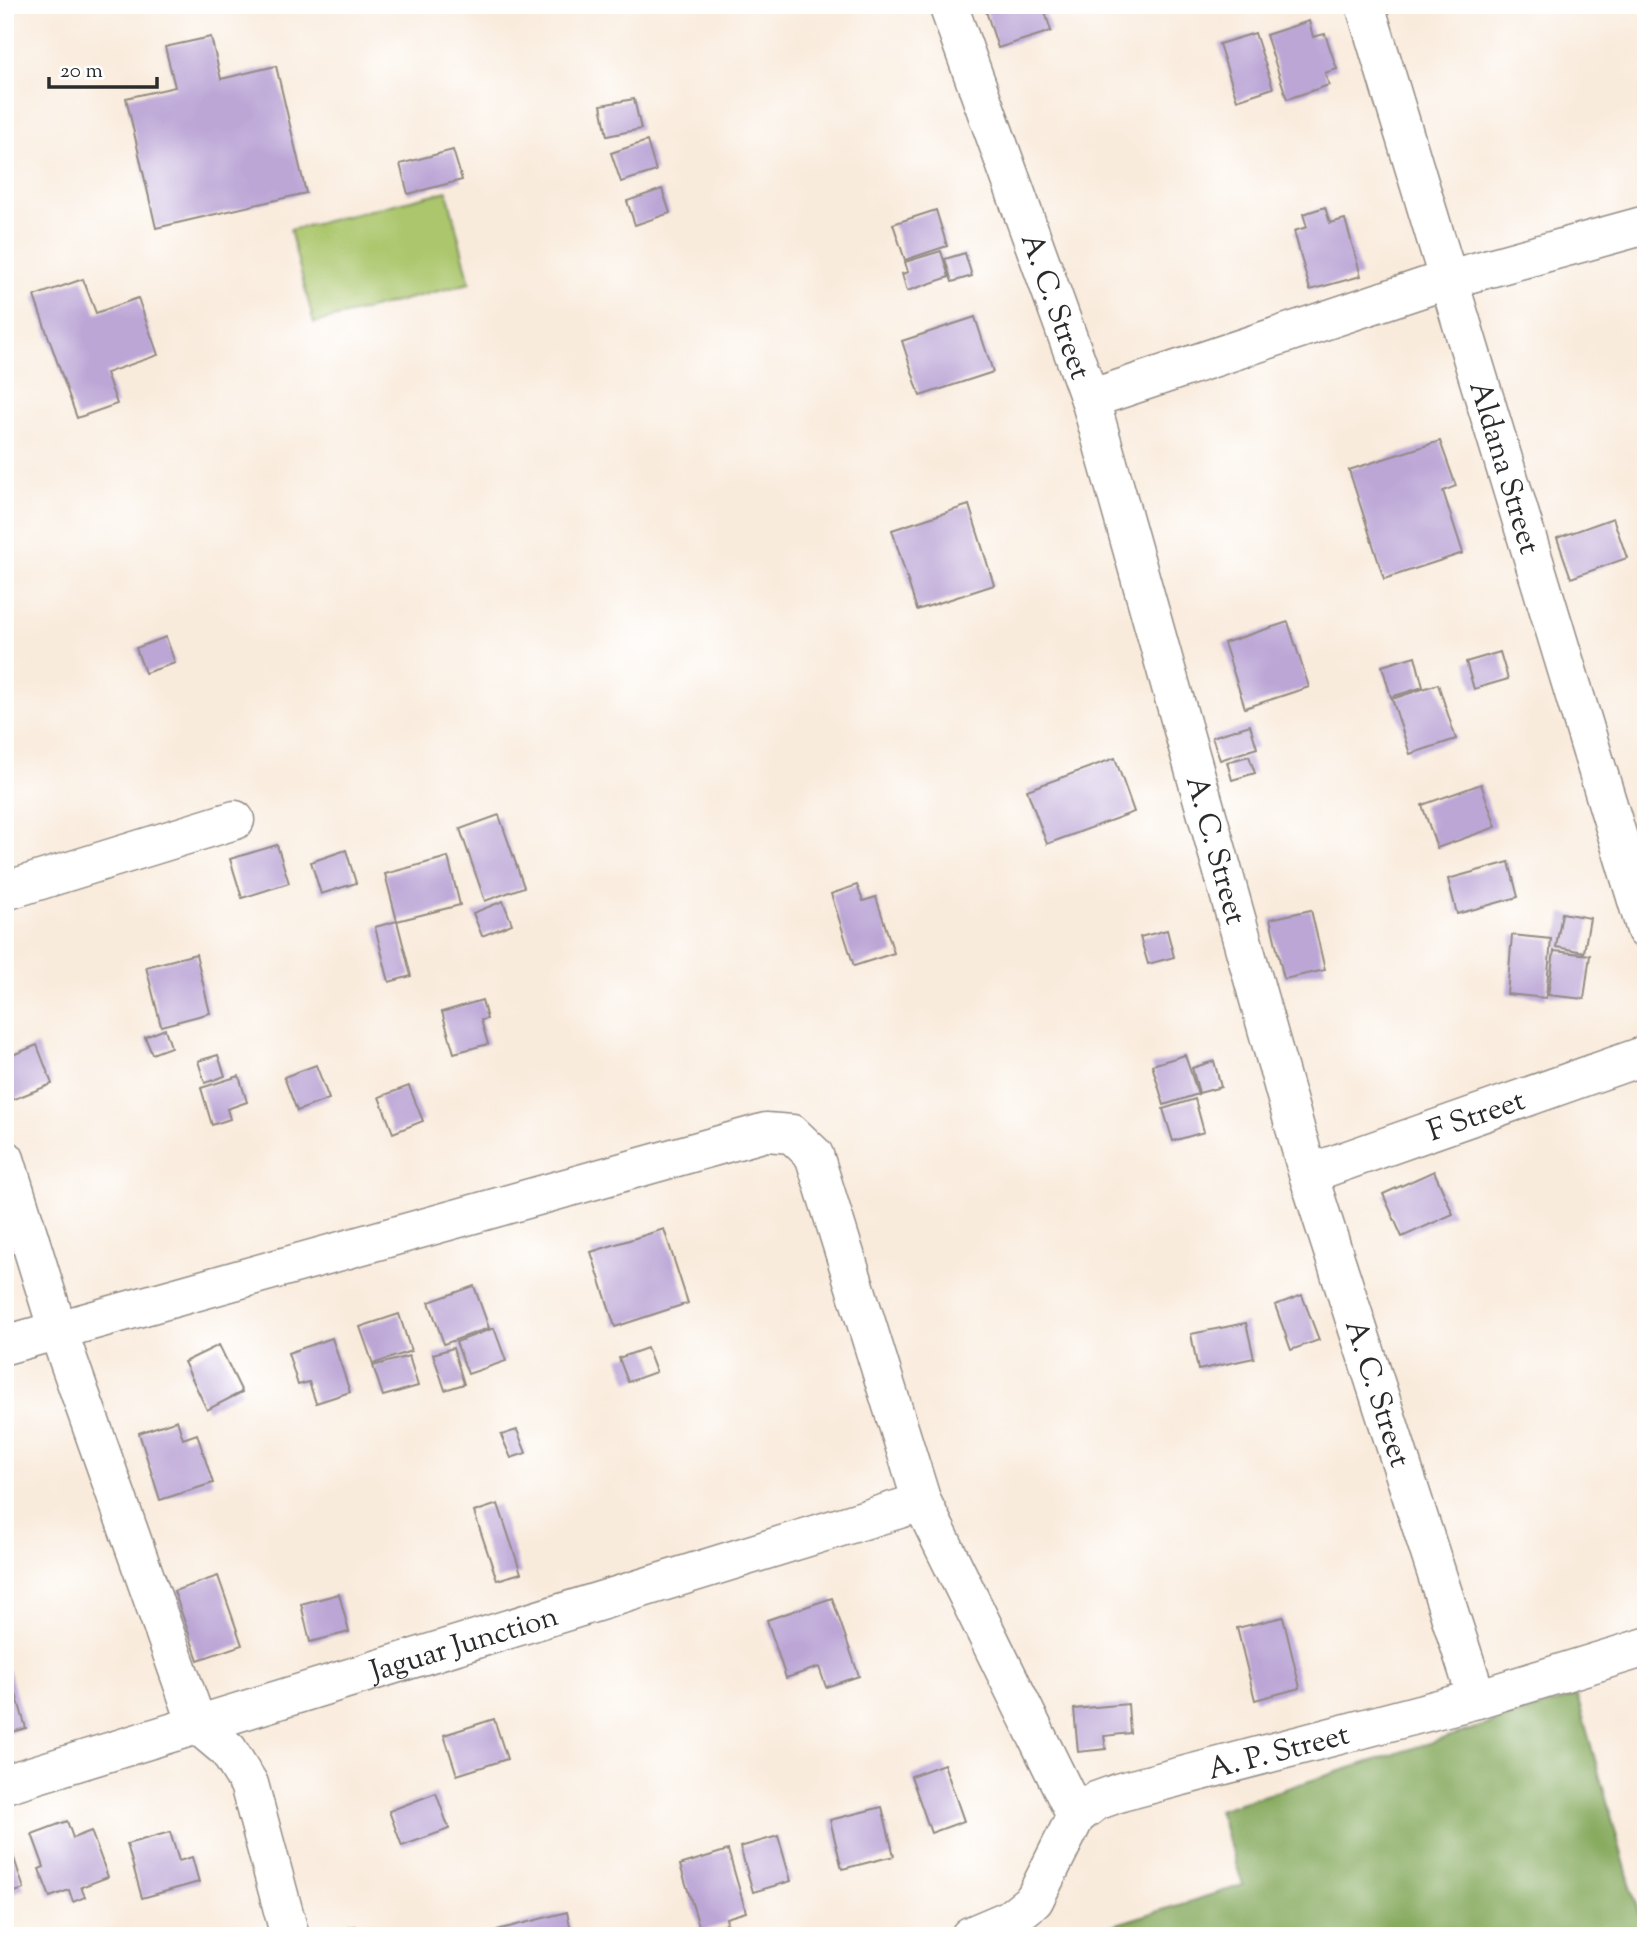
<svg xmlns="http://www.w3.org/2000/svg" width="1651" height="1941" font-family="'Sorts Mill Goudy',serif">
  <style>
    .green { fill: #abc66c; stroke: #6b784c; stroke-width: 2 }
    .forest { fill: #88ab60; stroke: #5a6b46; stroke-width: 2 }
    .building { fill: #bca6d6 }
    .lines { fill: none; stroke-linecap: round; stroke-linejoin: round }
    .minor-casing { stroke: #928b84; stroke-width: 41 }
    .minor { stroke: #fff; stroke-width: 38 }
    .labels { text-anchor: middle; stroke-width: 5; stroke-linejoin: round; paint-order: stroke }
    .street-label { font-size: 30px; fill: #2b2b2b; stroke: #fff }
  </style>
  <rect width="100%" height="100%" fill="#fff"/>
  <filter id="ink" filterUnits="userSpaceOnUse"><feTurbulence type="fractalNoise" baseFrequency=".0143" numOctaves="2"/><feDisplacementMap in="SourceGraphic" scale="14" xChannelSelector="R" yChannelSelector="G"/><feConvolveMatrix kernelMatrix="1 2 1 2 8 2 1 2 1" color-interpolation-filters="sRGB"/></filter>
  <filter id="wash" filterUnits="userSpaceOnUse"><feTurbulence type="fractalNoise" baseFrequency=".00686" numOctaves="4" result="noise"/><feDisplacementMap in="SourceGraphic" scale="28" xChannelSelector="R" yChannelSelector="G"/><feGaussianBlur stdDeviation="1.57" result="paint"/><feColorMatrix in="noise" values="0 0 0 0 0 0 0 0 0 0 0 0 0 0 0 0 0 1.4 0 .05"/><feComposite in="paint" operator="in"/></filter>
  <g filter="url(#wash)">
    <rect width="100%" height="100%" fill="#f9ebdc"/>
    <path class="green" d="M447 191 470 283 314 323 290 230Z"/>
    <path class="forest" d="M1577 1696 1645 1936H1078L1243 1885 1218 1810Z"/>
    <g id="blocks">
      <g class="building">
        <path d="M984 5H1043L1051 31 998 48Z"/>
        <path d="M1309 21 1313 37 1325 34 1337 69 1325 73 1329 85 1287 99 1266 35Z"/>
        <path d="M1255 33 1273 88 1237 100 1219 44Z"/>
        <path d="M211 37 221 79 276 66 306 193 156 228 126 98 175 87 165 47Z"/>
        <path d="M634 99 641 129 607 136 601 105Z"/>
        <path d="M647 141 656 171 621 182 611 153Z"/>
        <path d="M453 150 462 180 408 194 400 164Z"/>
        <path d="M662 189 670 213 635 225 627 201Z"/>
        <path d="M1325 207 1330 223 1345 219 1361 276 1310 290 1294 231 1307 227 1303 214Z"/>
        <path d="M936 210 947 246 905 260 893 224Z"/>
        <path d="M941 251 949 277 907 291 902 274 908 272 905 262Z"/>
        <path d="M965 253 972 276 952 282 945 259Z"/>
        <path d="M83 279 96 313 138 298 158 355 106 373 117 404 77 418 34 296Z"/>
        <path d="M975 317 993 372 920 396 902 341Z"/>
        <path d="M1440 441 1456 486 1443 491 1463 553 1384 579 1349 470Z"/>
        <path d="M969 505 994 585 917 610 892 530Z"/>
        <path d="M1613 518 1627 558 1571 578 1557 538Z"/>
        <path d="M1288 622 1309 687 1245 708 1224 643Z"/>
        <path d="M166 637 175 663 145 673 136 648Z"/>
        <path d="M1500 652 1508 679 1474 689 1466 662Z"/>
        <path d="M1415 656 1423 687 1391 697 1382 666Z"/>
        <path d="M1438 684 1456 739 1410 754 1392 699Z"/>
        <path d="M1250 725 1257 748 1220 760 1212 737Z"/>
        <path d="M1249 756 1255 773 1232 780 1227 762Z"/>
        <path d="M1115 758 1134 812 1047 844 1027 790Z"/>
        <path d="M1481 784 1496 827 1437 848 1422 805Z"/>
        <path d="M499 815 524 887 485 901 460 829Z"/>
        <path d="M277 845 289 883 242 898 230 859Z"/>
        <path d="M346 850 356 883 321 894 311 862Z"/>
        <path d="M448 857 460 905 397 921 385 874Z"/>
        <path d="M1509 862 1518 897 1457 914 1448 879Z"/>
        <path d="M857 885 863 901 876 897 894 953 854 966 831 894Z"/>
        <path d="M503 901 512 924 482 936 473 913Z"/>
        <path d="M1311 910 1325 970 1284 979 1270 919Z"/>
        <path d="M1562 913 1590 918 1584 952 1556 947Z"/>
        <path d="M397 921 411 976 389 982 375 927Z"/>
        <path d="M1167 930 1174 957 1148 964 1140 937Z"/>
        <path d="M1512 935 1551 939 1546 998 1507 994Z"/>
        <path d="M1554 951 1590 955 1584 999 1548 995Z"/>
        <path d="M196 954 210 1013 161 1026 146 967Z"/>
        <path d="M482 1000 487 1019 481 1020 488 1044 454 1053 442 1012Z"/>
        <path d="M165 1029 171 1047 152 1054 145 1037Z"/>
        <path d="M37 1045 52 1084 7 1102 5 1058Z"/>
        <path d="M218 1055 225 1076 205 1083 198 1061Z"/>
        <path d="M1185 1055 1198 1094 1164 1105 1152 1065Z"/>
        <path d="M1214 1061 1221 1087 1199 1093 1192 1068Z"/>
        <path d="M316 1065 329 1099 297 1111 284 1077Z"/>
        <path d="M239 1076 247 1102 227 1109 230 1119 212 1125 201 1088Z"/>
        <path d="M409 1086 423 1121 393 1133 379 1097Z"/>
        <path d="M1195 1099 1204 1132 1173 1141 1163 1109Z"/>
        <path d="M1434 1171 1453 1214 1402 1237 1383 1194Z"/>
        <path d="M664 1229 688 1303 615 1327 591 1252Z"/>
        <path d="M474 1286 489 1328 444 1344 429 1302Z"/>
        <path d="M1302 1295 1319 1340 1291 1350 1275 1305Z"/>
        <path d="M399 1314 411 1351 373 1364 360 1327Z"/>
        <path d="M1246 1323 1254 1358 1198 1370 1191 1334Z"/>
        <path d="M494 1328 506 1361 468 1374 456 1342Z"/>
        <path d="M332 1338 350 1392 316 1403 309 1382 298 1385 288 1353Z"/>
        <path d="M219 1345 242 1392 207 1410 184 1362Z"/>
        <path d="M453 1348 464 1384 445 1390 433 1354Z"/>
        <path d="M647 1348 656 1372 628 1382 619 1358Z"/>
        <path d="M409 1356 418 1386 383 1396 373 1366Z"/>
        <path d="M177 1420 183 1439 197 1434 213 1483 160 1500 139 1433Z"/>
        <path d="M517 1430 526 1453 511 1458 501 1435Z"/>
        <path d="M498 1504 521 1573 497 1580 474 1512Z"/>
        <path d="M218 1576 242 1645 198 1660 174 1591Z"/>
        <path d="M339 1594 349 1632 310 1642 301 1604Z"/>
        <path d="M832 1598 859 1676 826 1687 819 1667 786 1678 767 1620Z"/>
        <path d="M1283 1617 1300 1688 1255 1700 1237 1628Z"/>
        <path d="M9 1670 26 1728 5 1734V1671Z"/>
        <path d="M1128 1704 1130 1733 1104 1736 1106 1749 1078 1752 1074 1709Z"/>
        <path d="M494 1719 507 1759 457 1775 444 1735Z"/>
        <path d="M944 1764 964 1821 931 1833 911 1776Z"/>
        <path d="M436 1793 449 1829 402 1846 389 1811Z"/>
        <path d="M882 1807 894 1856 842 1869 830 1820Z"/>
        <path d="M67 1821 73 1838 91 1831 108 1877 81 1887 85 1897 73 1902 69 1890 50 1897 39 1869 44 1867 32 1834Z"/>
        <path d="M170 1832 179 1861 192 1857 199 1882 142 1898 127 1844Z"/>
        <path d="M778 1836 791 1881 753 1892 740 1847Z"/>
        <path d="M10 1846 24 1889 5 1895V1847Z"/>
        <path d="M728 1850 746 1912 726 1918 727 1923 701 1932 680 1865Z"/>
        <path d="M567 1912 572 1936H499L497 1930Z"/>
        <path d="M355 1926 358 1936H322V1935Z"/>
      </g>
    </g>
  </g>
  <g filter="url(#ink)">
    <use href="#blocks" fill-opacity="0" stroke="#928b84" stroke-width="2"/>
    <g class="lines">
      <g class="minor-casing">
        <g id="minor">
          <path id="s1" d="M948 5 1090 399 1308 1174 1477 1699"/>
          <path id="s2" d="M1365 5 1646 930"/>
          <path d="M1090 399 1446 280 1646 225"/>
          <path d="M5 891 235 820"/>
          <path d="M5 1159 58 1331 197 1724 228 1750 249 1784 290 1936"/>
          <path id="s3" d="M1308 1174 1646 1055"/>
          <path d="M5 1345 766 1132 792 1134 814 1155 922 1502 1076 1816"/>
          <path id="s4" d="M5 1784 922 1502"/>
          <path id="s5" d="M970 1936 1010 1919 1034 1900 1076 1816 1096 1801 1121 1792 1477 1699 1646 1647"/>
        </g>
      </g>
      <use href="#minor" class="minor"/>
    </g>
  </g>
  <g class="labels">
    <g class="street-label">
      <text dy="10" stroke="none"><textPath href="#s1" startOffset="320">A. C. Street</textPath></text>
      <text dy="10" stroke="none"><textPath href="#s2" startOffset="483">Aldana Street</textPath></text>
      <text dy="10" stroke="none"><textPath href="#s1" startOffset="887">A. C. Street</textPath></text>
      <text dy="10" stroke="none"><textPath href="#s3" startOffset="178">F Street</textPath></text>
      <text dy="10" stroke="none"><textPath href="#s1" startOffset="1454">A. C. Street</textPath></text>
      <text dy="10" stroke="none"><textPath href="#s4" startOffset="480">Jaguar Junction</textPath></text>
      <text dy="10" stroke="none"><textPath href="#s5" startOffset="382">A. P. Street</textPath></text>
    </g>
  </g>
  <rect width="1651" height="1941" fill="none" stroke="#fff" stroke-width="28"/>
  <path d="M49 77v10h108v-10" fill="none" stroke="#2b2b2b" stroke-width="3.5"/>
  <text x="60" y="77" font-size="21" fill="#2b2b2b" stroke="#ffffff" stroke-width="5" paint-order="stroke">20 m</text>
</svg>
